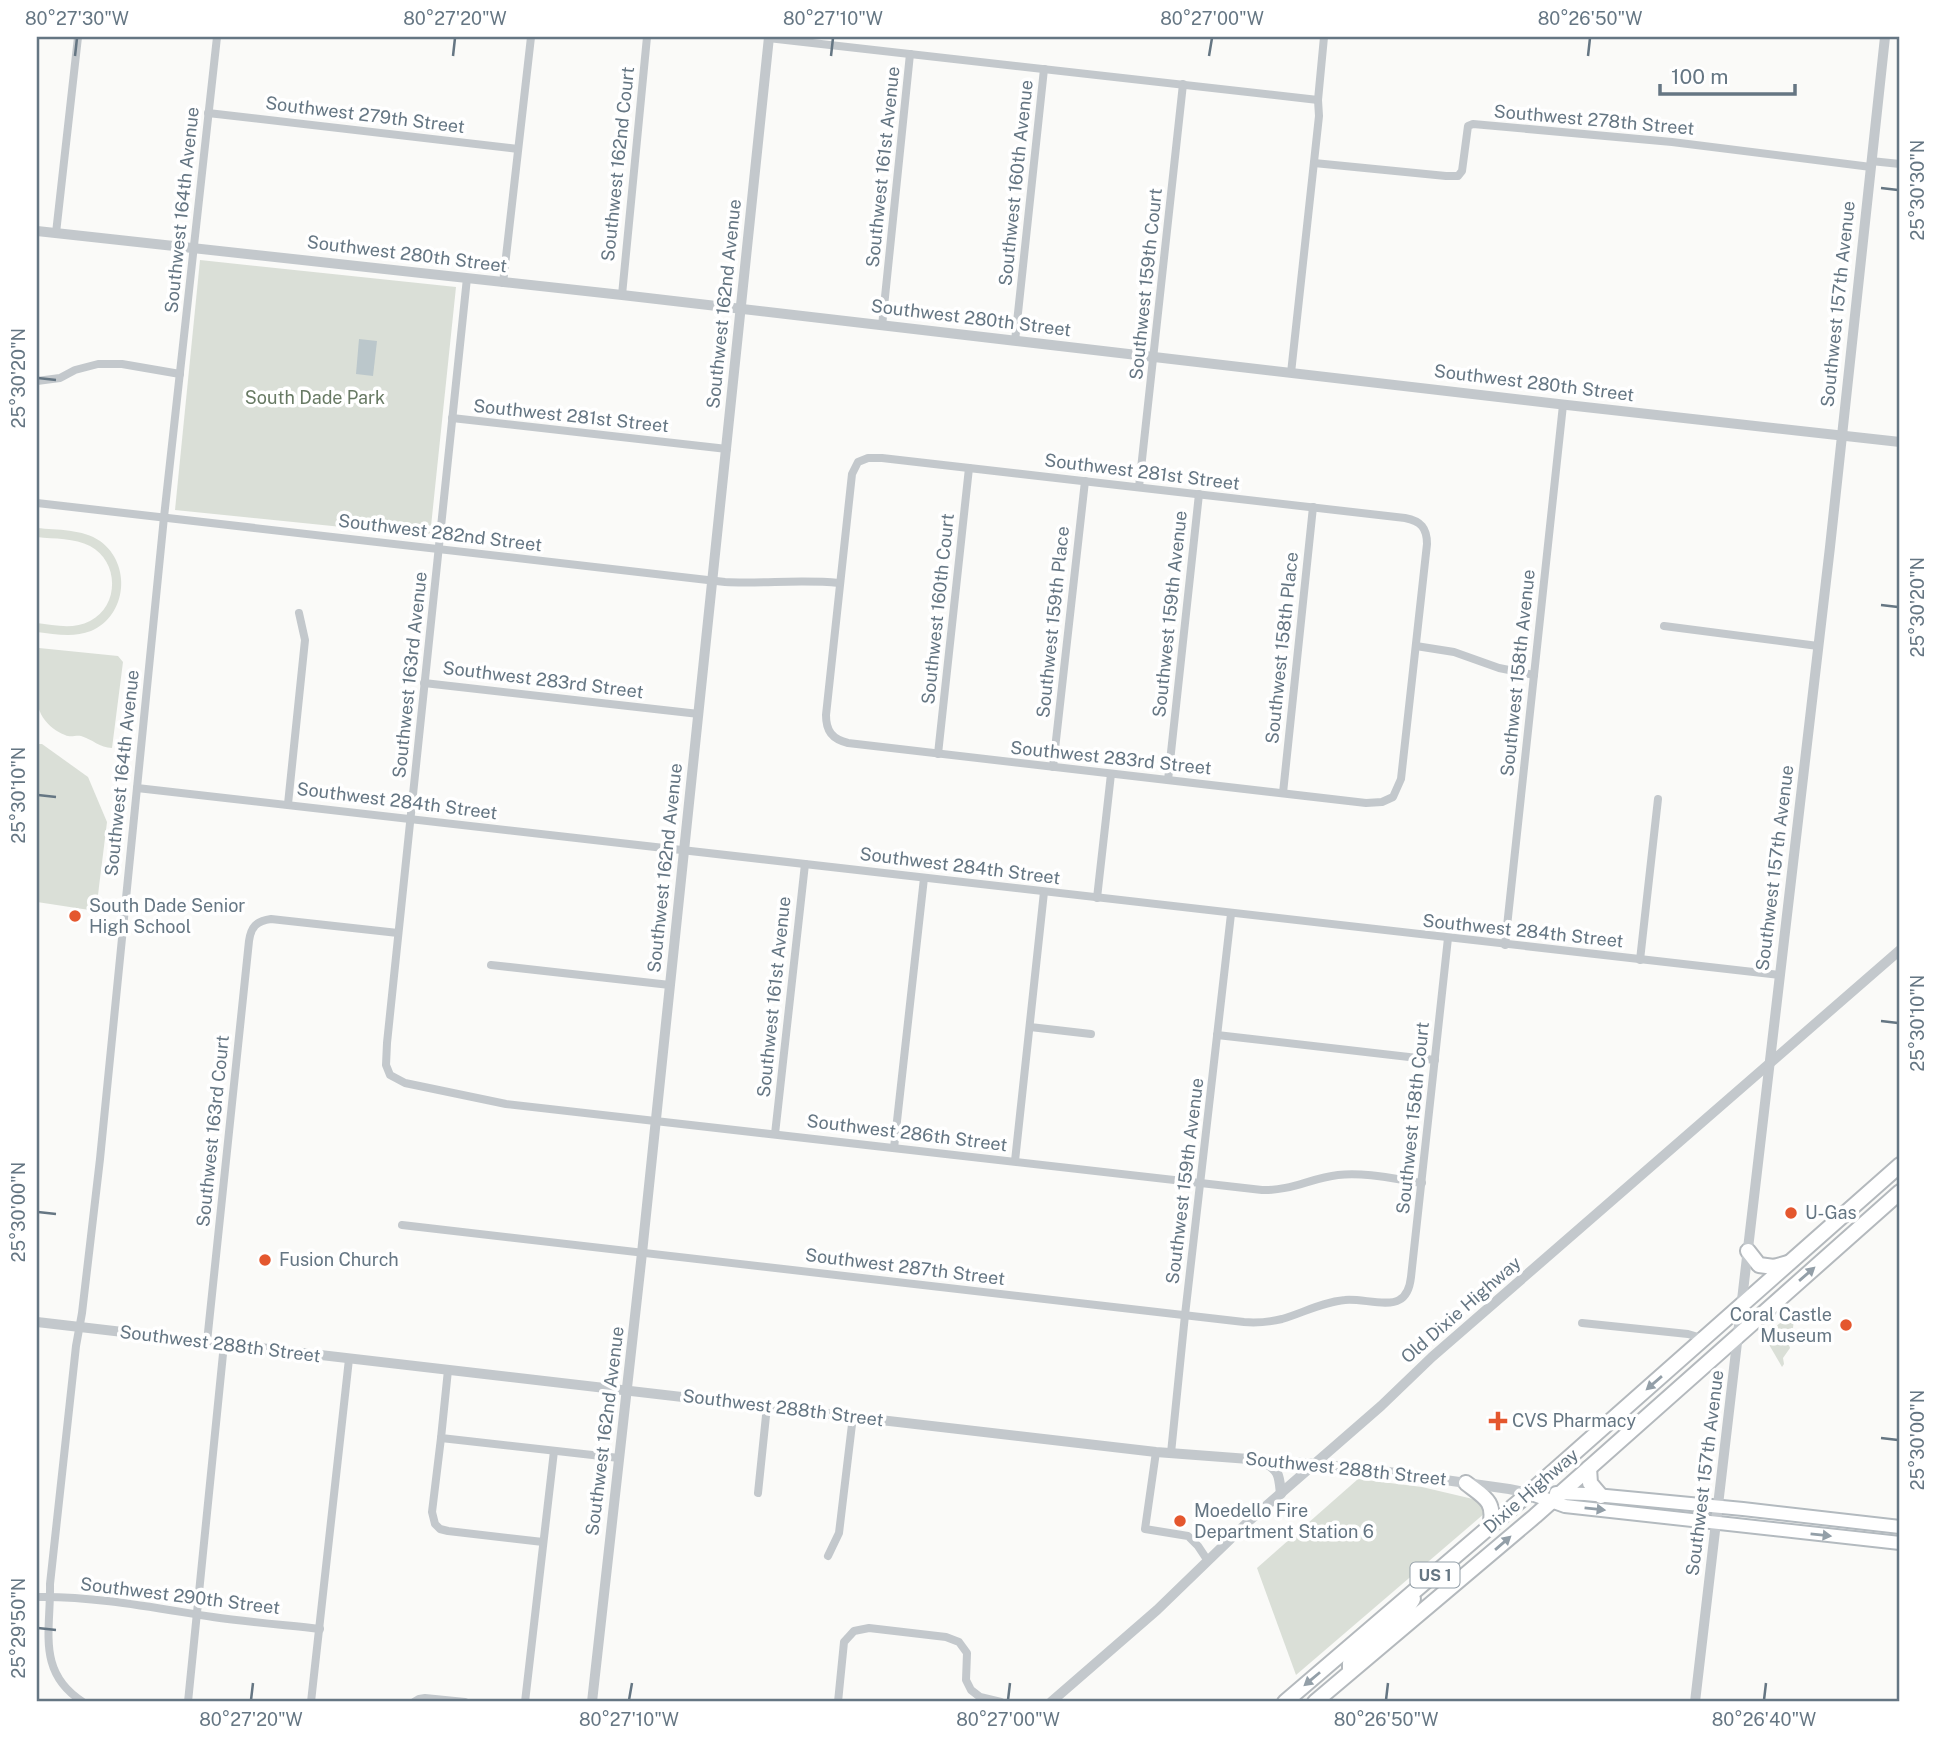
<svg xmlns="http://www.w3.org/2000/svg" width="1937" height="1739" font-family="'Public Sans',sans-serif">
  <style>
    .green { fill: #dadfd7 }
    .water { fill: #bbc7cb }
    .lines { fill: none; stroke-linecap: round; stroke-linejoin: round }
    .secondary-casing { stroke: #b3babf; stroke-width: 16 }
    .trunk-casing { stroke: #b4b9bd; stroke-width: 18 }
    .minor { stroke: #c3c8cc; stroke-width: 8 }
    .tertiary { stroke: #c3c8cc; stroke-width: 10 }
    .secondary { stroke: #fff; stroke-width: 12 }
    .trunk { stroke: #fff; stroke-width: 14 }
    .oneway { fill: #939fa8 }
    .ticks { fill: none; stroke: #657683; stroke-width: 2.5 }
    .poi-dot { fill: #e4572e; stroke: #fff; stroke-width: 2.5 }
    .labels { text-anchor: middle; stroke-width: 7; stroke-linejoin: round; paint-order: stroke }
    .shield { fill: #fff; stroke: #939fa8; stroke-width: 2 }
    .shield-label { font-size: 16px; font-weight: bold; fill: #657683 }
    .street-label { font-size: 18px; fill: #657683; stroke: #fff }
    .park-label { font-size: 18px; fill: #687a64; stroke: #fff }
    .poi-label { font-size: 18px; fill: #657683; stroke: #fff; text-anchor: start }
    .neatline { fill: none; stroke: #657683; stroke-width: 2.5 }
    .ticks-label { font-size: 18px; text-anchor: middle; fill: #657683 }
  </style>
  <rect width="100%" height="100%" fill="#fafaf8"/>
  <g class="green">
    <path d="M200 260 456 287 430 536 175 510Z"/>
    <path d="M37 528C57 530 83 529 100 541 132 564 127 616 91 631 73 638 55 634 37 632V623C54 625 73 630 90 621 120 606 119 561 90 546 75 538 54 539 37 537Z"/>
    <path d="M39 648 118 656 123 662 112 748C100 748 92 739 81 736 75 735 71 738 65 735 27 719 35 681 39 648Z"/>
    <path d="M37 744H42L88 777 107 822 96 911 37 902Z"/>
    <path d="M1795 1311 1793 1328H1791L1787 1340 1790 1348 1783 1358 1784 1364 1782 1367 1764 1336Z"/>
    <path d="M1358 1479 1422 1487 1473 1499 1484 1506 1485 1513 1296 1675 1257 1568Z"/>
  </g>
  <path class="water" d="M359 339 377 341 373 376 356 374Z"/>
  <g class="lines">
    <g class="secondary-casing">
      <g id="secondary">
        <path d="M1529 1493 1565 1506 1900 1543"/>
        <path d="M1556 1493 1585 1494 1743 1509 1900 1527"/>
      </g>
    </g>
    <g class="trunk-casing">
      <g id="trunk">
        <path d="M1748 1251 1759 1265 1774 1267 1788 1263"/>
        <path d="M1589 1468 1590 1483 1601 1496"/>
        <path d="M1466 1483C1484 1497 1496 1501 1490 1526"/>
        <path d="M1350 1670V1663L1353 1658 1400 1620 1413 1599"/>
        <path d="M1285 1702 1529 1493 1900 1165"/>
        <path d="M1315 1702 1535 1516 1900 1192"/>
      </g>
    </g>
    <g class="minor">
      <path d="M768 38 1318 100"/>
      <path d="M208 113 518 149"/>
      <path d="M1871 161 1900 164"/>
      <path d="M1314 163 1446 176H1458L1462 171 1468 126 1473 124 1672 142 1871 167"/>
      <path d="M56 233 78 37"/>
      <path d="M467 278 387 1043 386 1065 390 1075 405 1083 506 1104 1262 1190C1291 1191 1311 1178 1338 1175 1365 1172 1395 1179 1422 1183"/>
      <path d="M503 283 531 37"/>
      <path d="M622 295 647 37"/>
      <path d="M882 326 910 54"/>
      <path d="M1015 341 1044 69"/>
      <path d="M1291 373 1319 116 1318 100 1324 37"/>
      <path d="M37 381 60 378 75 370 98 364H122L180 374"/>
      <path d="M452 418 727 449"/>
      <path d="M868 458H882L1405 518C1421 521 1427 528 1427 544L1401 779 1393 797 1382 802 1366 803 848 743C832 739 826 731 826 715L852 474 858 462Z"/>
      <path d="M1139 487 1183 84"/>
      <path d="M37 503 725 582C763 584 801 579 839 583"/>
      <path d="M1664 626 1818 646"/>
      <path d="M1416 646 1454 652 1499 668 1534 675"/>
      <path d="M424 683 699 714"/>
      <path d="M938 754 969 468"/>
      <path d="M1053 767 1085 481"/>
      <path d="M1168 780 1199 494"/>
      <path d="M137 788 1780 975"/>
      <path d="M1283 793 1313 507"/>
      <path d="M288 804 305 640 299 613"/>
      <path d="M1097 898 1111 774"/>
      <path d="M1505 945 1563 405"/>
      <path d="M1640 960 1658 799"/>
      <path d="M491 965 670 985"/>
      <path d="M1030 1027 1091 1034"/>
      <path d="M1217 1035 1435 1060"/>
      <path d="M775 1134 805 864"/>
      <path d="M894 1148 924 878"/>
      <path d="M1015 1161 1044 892"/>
      <path d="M402 1225 1244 1322C1256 1323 1269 1322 1282 1319 1303 1313 1322 1302 1345 1300 1359 1298 1388 1307 1399 1300 1407 1296 1410 1286 1411 1277L1448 938"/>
      <path d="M1582 1323 1688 1334 1705 1339"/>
      <path d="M207 1342 249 941C251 927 256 921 271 919L398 933"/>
      <path d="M448 1370 441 1438 619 1458"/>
      <path d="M441 1438 432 1512 435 1524 440 1529 448 1531 543 1542"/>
      <path d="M1156 1452 1145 1529 1188 1536 1198 1546 1208 1561"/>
      <path d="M1171 1453 1185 1315 1231 914"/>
      <path d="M758 1493 767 1406"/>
      <path d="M828 1556 839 1533 853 1416"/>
      <path d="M37 1597C95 1596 155 1608 213 1617 248 1622 284 1625 320 1629"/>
      <path d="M83 1702C36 1672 51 1630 50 1584L76 1346 82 1313 100 1159 164 517 217 37"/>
      <path d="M188 1702 224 1344"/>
      <path d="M311 1702 349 1359"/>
      <path d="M414 1702 419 1699 425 1698 465 1702"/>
      <path d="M525 1702 554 1451"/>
      <path d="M838 1702 844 1642 854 1631 869 1628 946 1637 959 1642 967 1653 966 1680 971 1690 980 1697 1001 1702"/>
    </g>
    <g class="tertiary">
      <path d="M37 231 622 295 1567 405 1900 442"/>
      <path d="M37 1322 1156 1452 1315 1464 1381 1471 1509 1489 1529 1493"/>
      <path d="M1264 1462C1280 1471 1279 1476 1281 1494"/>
      <path d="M592 1702 642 1253 769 37"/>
      <path d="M1051 1702 1157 1610 1250 1520 1381 1406 1432 1357 1900 950"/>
      <path d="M1695 1702 1830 547 1885 37"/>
    </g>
    <use href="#secondary" class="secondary"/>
    <use href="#trunk" class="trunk"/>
  </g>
  <defs><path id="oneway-solid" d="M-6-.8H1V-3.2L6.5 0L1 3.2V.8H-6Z" transform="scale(1.75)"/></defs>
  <g class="oneway">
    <use href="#oneway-solid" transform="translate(1807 1274) rotate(-41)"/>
    <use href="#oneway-solid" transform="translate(1654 1383) rotate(139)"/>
    <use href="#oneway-solid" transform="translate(1595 1509) rotate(6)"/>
    <use href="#oneway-solid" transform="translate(1821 1535) rotate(6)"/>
    <use href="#oneway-solid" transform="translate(1503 1543) rotate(-41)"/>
    <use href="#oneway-solid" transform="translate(1312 1679) rotate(140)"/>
  </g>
  <path class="ticks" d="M75 56 77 38M453 56 455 38M831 56 833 38M1209 56 1212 38M1588 56 1590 38M1881 188 1898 190M38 378 56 380M1881 605 1898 607M38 795 56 797M1881 1021 1898 1023M38 1212 56 1214M1881 1438 1898 1440M38 1628 56 1630M251 1700 253 1683M629 1700 632 1683M1008 1700 1010 1683M1386 1700 1388 1683M1764 1700 1766 1683"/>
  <g class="poi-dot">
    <circle cx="75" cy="916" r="7"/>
    <circle cx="1791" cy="1213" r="7"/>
    <circle cx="265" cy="1260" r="7"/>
    <circle cx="1846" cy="1325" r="7"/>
    <path d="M1494.5 1410.5h7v7h7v7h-7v7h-7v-7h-7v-7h7z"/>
    <circle cx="1180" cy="1521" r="7"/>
  </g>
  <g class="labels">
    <rect class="shield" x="1410.5" y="1562.5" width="49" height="25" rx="5"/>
    <g class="shield-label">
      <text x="1435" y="1581">US 1</text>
    </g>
    <g class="street-label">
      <text transform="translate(365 115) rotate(7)" y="6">Southwest 279th Street</text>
      <text transform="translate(1594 120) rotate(5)" y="6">Southwest 278th Street</text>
      <text transform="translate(618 164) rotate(-84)" y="6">Southwest 162nd Court</text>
      <text transform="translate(883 167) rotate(-84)" y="6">Southwest 161st Avenue</text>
      <text transform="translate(1016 183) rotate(-84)" y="6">Southwest 160th Avenue</text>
      <text transform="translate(182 210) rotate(-84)" y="6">Southwest 164th Avenue</text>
      <text transform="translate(407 254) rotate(7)" y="6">Southwest 280th Street</text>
      <text transform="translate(1146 284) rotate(-84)" y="6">Southwest 159th Court</text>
      <text transform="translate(724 304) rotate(-84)" y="6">Southwest 162nd Avenue</text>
      <text transform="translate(1838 304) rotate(-84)" y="6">Southwest 157th Avenue</text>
      <text transform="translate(971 318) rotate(7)" y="6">Southwest 280th Street</text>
      <text transform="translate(1534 383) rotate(7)" y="6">Southwest 280th Street</text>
      <text transform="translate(571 416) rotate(6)" y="6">Southwest 281st Street</text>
      <text transform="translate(1142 472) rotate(7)" y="6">Southwest 281st Street</text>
      <text transform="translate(440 533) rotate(7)" y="6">Southwest 282nd Street</text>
      <text transform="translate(938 609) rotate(-84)" y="6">Southwest 160th Court</text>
      <text transform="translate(1170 614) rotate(-84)" y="6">Southwest 159th Avenue</text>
      <text transform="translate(1053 622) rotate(-84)" y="6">Southwest 159th Place</text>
      <text transform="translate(1282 648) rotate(-84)" y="6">Southwest 158th Place</text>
      <text transform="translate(1518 673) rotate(-84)" y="6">Southwest 158th Avenue</text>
      <text transform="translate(410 675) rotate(-84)" y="6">Southwest 163rd Avenue</text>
      <text transform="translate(543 680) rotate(7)" y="6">Southwest 283rd Street</text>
      <text transform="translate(1111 758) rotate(6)" y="6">Southwest 283rd Street</text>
      <text transform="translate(122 773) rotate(-84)" y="6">Southwest 164th Avenue</text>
      <text transform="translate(397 801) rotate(7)" y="6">Southwest 284th Street</text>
      <text transform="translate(960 866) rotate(7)" y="6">Southwest 284th Street</text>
      <text transform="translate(665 868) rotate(-84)" y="6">Southwest 162nd Avenue</text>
      <text transform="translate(1775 868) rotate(-83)" y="6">Southwest 157th Avenue</text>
      <text transform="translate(1523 931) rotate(6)" y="6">Southwest 284th Street</text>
      <text transform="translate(774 997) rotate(-84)" y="6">Southwest 161st Avenue</text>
      <text transform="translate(1413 1118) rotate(-84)" y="6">Southwest 158th Court</text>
      <text transform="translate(213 1131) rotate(-84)" y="6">Southwest 163rd Court</text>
      <text transform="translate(907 1133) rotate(7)" y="6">Southwest 286th Street</text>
      <text transform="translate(1185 1181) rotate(-83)" y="6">Southwest 159th Avenue</text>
      <text transform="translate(905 1267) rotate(7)" y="6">Southwest 287th Street</text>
      <text transform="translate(1461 1310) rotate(-41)" y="6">Old Dixie Highway</text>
      <text transform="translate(220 1344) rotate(7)" y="6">Southwest 288th Street</text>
      <text transform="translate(783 1408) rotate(7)" y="6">Southwest 288th Street</text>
      <text transform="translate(605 1431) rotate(-83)" y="6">Southwest 162nd Avenue</text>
      <text transform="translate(1346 1469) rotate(6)" y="6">Southwest 288th Street</text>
      <text transform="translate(1705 1473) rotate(-83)" y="6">Southwest 157th Avenue</text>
      <text transform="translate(1531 1491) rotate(-41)" y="6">Dixie Highway</text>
      <text transform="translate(180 1596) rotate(7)" y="6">Southwest 290th Street</text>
    </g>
    <g class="park-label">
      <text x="315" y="404">South Dade Park</text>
    </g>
    <g class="poi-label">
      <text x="89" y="912">South Dade Senior<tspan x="89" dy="21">High School</tspan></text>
      <text x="1805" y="1219">U-Gas</text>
      <text x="279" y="1266">Fusion Church</text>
      <text x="1832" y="1321" text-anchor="end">Coral Castle<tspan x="1832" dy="21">Museum</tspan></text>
      <text x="1512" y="1427">CVS Pharmacy</text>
      <text x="1194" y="1517">Moedello Fire<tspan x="1194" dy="21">Department Station 6</tspan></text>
    </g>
  </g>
  <rect width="1937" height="1739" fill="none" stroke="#ffffff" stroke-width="77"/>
  <path d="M1660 84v10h135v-10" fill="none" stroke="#657683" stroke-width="3.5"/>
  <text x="1671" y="84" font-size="21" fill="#657683" stroke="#ffffff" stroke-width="5" paint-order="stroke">100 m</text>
  <rect x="38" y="38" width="1860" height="1662" class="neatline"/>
  <g class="ticks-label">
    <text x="77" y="25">80°27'30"W</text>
    <text x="455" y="25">80°27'20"W</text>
    <text x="833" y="25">80°27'10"W</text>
    <text x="1212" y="25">80°27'00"W</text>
    <text x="1590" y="25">80°26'50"W</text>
    <text transform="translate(1918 190) rotate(-90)" y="6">25°30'30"N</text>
    <text transform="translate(19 378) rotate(-90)" y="6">25°30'20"N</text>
    <text transform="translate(1918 607) rotate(-90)" y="6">25°30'20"N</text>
    <text transform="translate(19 795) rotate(-90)" y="6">25°30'10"N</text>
    <text transform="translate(1918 1023) rotate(-90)" y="6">25°30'10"N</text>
    <text transform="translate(19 1212) rotate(-90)" y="6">25°30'00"N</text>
    <text transform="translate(1918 1440) rotate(-90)" y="6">25°30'00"N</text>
    <text transform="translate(19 1628) rotate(-90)" y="6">25°29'50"N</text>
    <text x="251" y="1726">80°27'20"W</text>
    <text x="629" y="1726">80°27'10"W</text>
    <text x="1008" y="1726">80°27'00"W</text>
    <text x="1386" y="1726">80°26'50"W</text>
    <text x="1764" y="1726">80°26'40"W</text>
  </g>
</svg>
